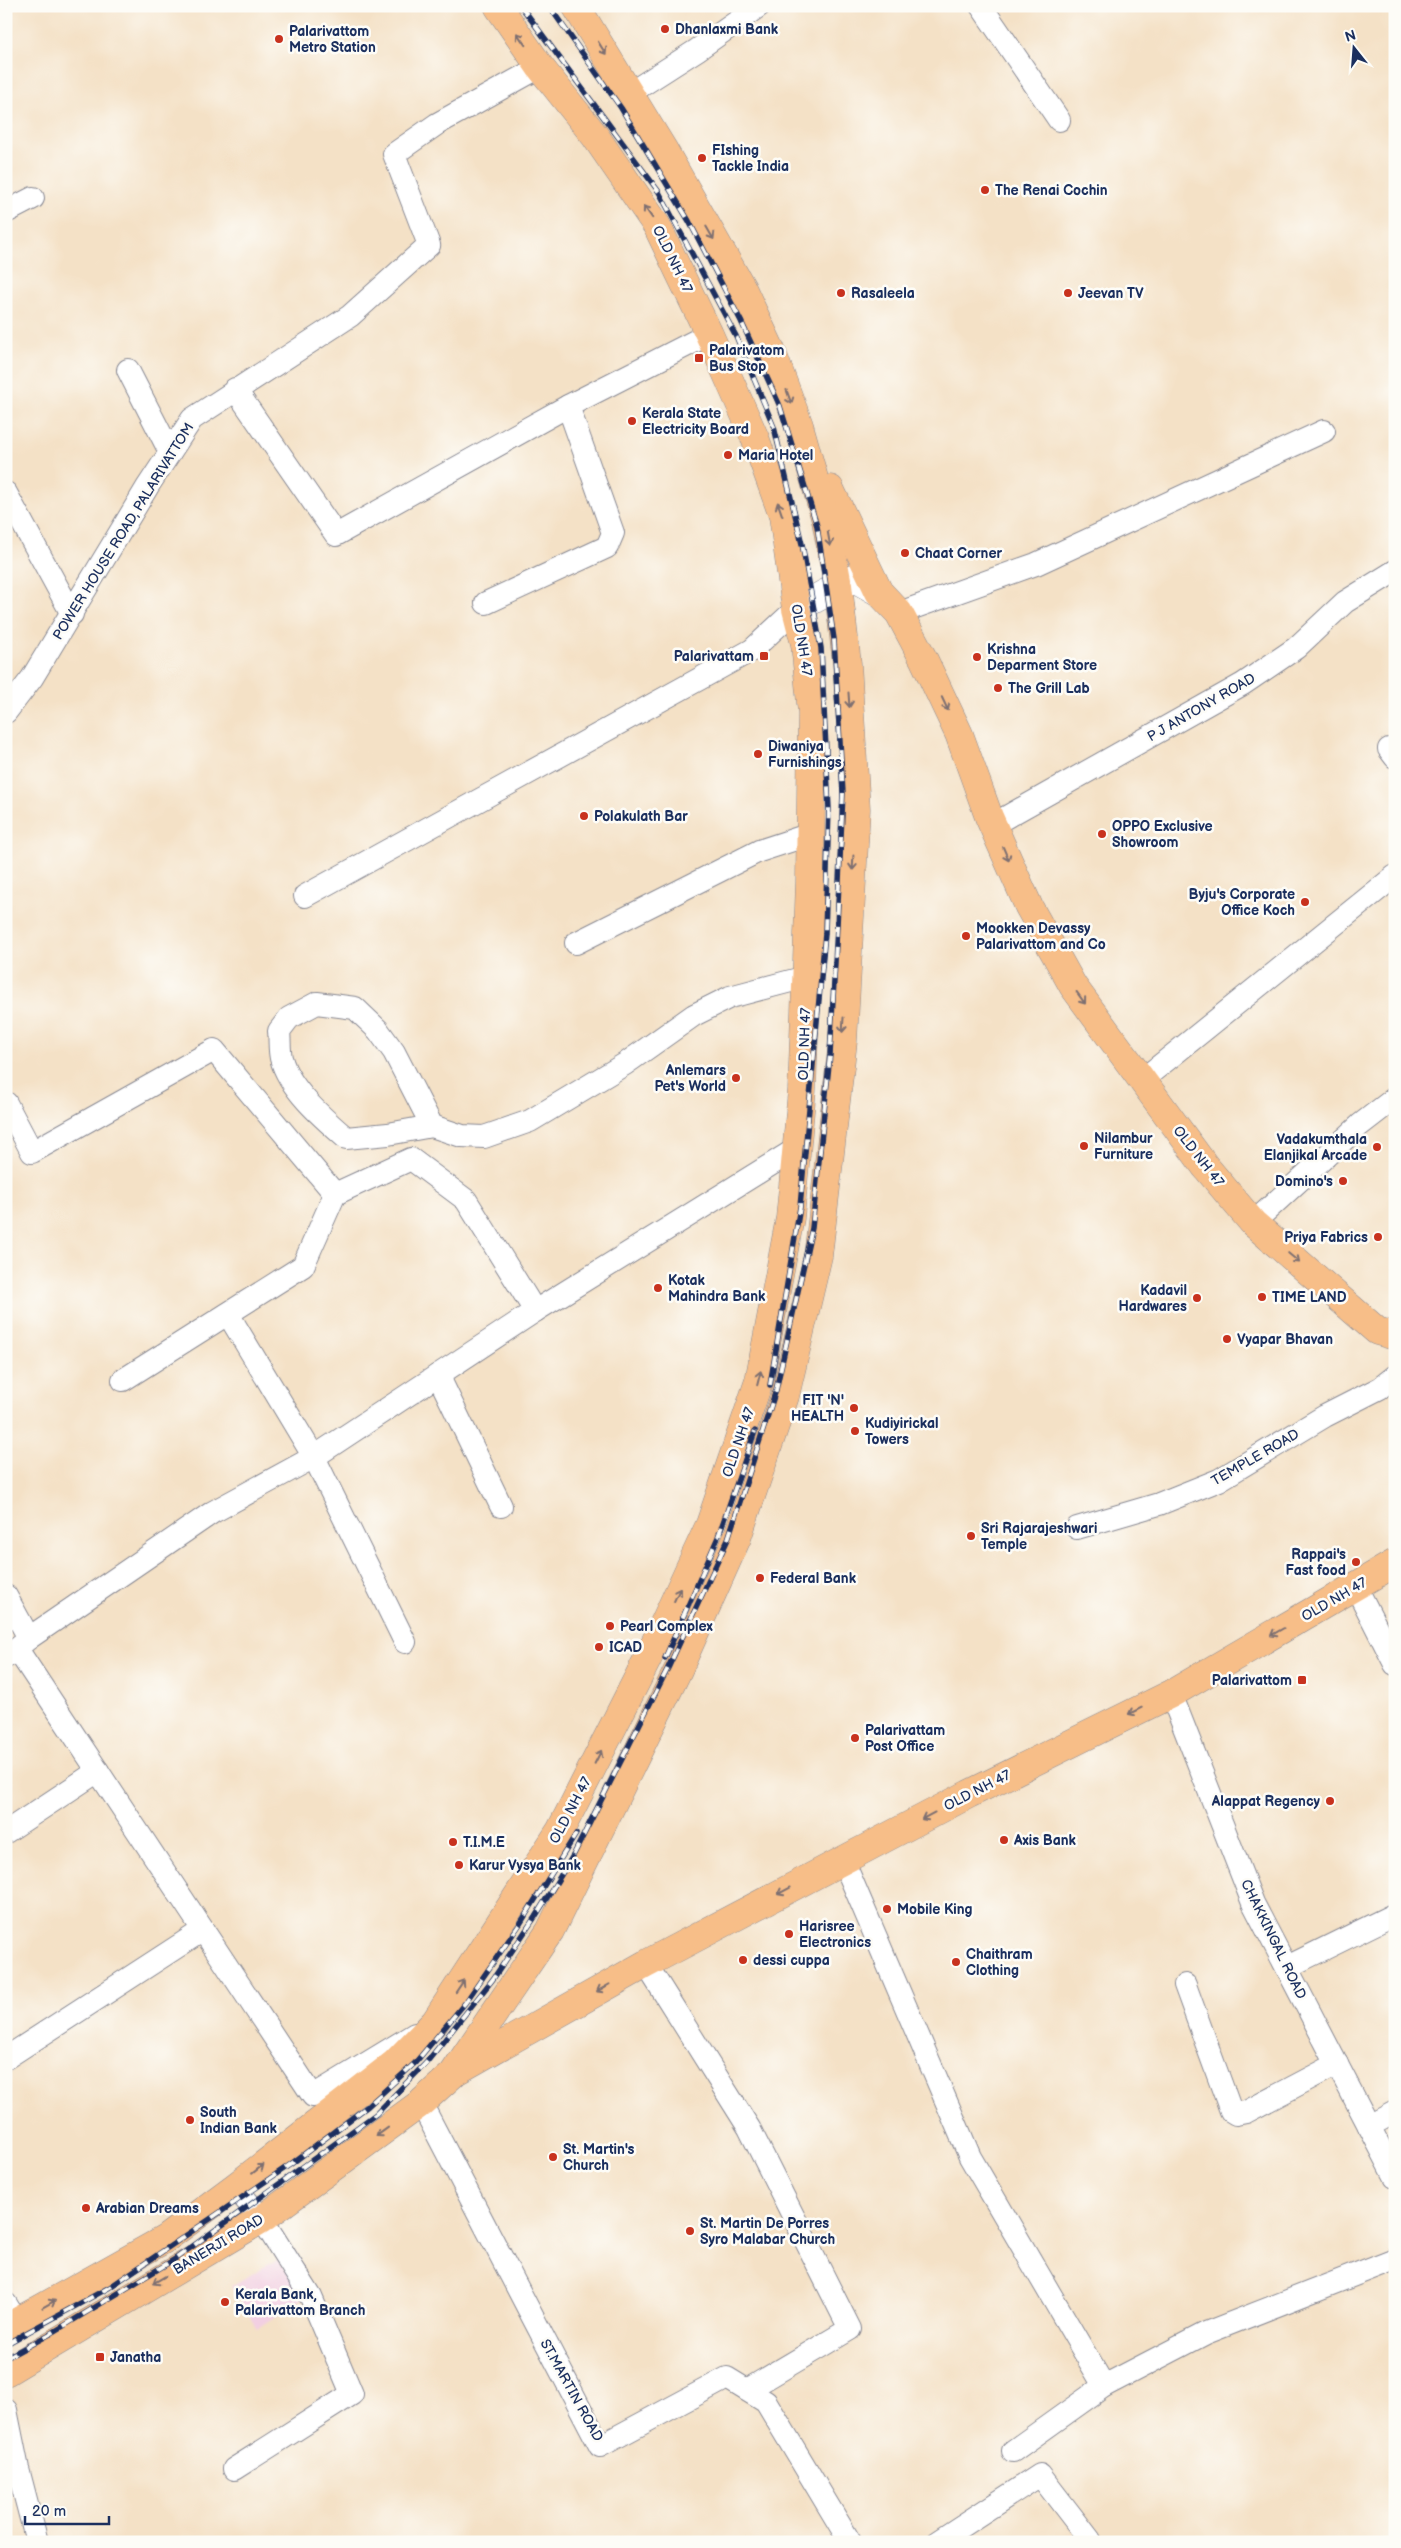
<svg xmlns="http://www.w3.org/2000/svg" width="1401" height="2548" font-family="'Balsamiq Sans',sans-serif">
  <style>
    .built { fill: #f2cfe2 }
    .lines { fill: none; stroke-linecap: round; stroke-linejoin: round }
    .minor-casing { stroke: #888892; stroke-width: 24 }
    .tertiary-casing { stroke: #888892; stroke-width: 29 }
    .primary-casing { stroke: #888892; stroke-width: 29 }
    .minor { stroke: #fff; stroke-width: 22 }
    .tertiary { stroke: #fff; stroke-width: 28 }
    .primary { stroke: #f7be88; stroke-width: 28 }
    .rail-casing { stroke: #1b2f5e; stroke-width: 5.5 }
    .rail { stroke: #fdfcf7; stroke-width: 4; stroke-dasharray: 11; stroke-linecap: butt }
    .oneway { stroke: #7e6f71 }
    .poi-dot { fill: #c8321e; stroke: #fdfcf7; stroke-width: 2 }
    .labels { text-anchor: middle; stroke-width: 5; stroke-linejoin: round; paint-order: stroke }
    .poi-label { font-size: 14px; font-weight: bold; fill: #1b2f5e; stroke: #fdfcf7; text-anchor: start }
    .street-label { font-size: 14px; fill: #1b2f5e; stroke: #fdfcf7 }
  </style>
  <rect width="100%" height="100%" fill="#fdfcf7"/>
  <filter id="ink" filterUnits="userSpaceOnUse"><feTurbulence type="fractalNoise" baseFrequency=".02" numOctaves="2"/><feDisplacementMap in="SourceGraphic" scale="10" xChannelSelector="R" yChannelSelector="G"/><feConvolveMatrix kernelMatrix="1 2 1 2 8 2 1 2 1" color-interpolation-filters="sRGB"/></filter>
  <filter id="wash" filterUnits="userSpaceOnUse"><feTurbulence type="fractalNoise" baseFrequency=".0096" numOctaves="4" result="noise"/><feDisplacementMap in="SourceGraphic" scale="20" xChannelSelector="R" yChannelSelector="G"/><feGaussianBlur stdDeviation="1.12" result="paint"/><feColorMatrix in="noise" values="0 0 0 0 0 0 0 0 0 0 0 0 0 0 0 0 0 1.4 0 .05"/><feComposite in="paint" operator="in"/></filter>
  <g filter="url(#wash)">
    <rect width="100%" height="100%" fill="#f4e1c6"/>
    <path class="built" d="M278 2259 305 2297 257 2329 231 2286Z"/>
  </g>
  <g filter="url(#ink)">
    <g class="lines">
      <g class="minor-casing">
        <g id="minor">
          <path d="M981 6 1059 120"/>
          <path d="M630 93 697 50 759 6"/>
          <path d="M6 212 33 198"/>
          <path d="M128 370 170 452"/>
          <path d="M235 389 336 535 568 406 709 334"/>
          <path d="M6 493 72 614"/>
          <path d="M486 603 607 547 613 533 568 406"/>
          <path d="M899 613 1036 564 1324 431"/>
          <path d="M6 712 32 678 148 486 192 419 350 316 429 245 394 154 437 124 540 67"/>
          <path d="M1389 749 1395 757"/>
          <path d="M994 824 1243 684 1296 648 1345 602 1395 571"/>
          <path d="M305 896 752 650 796 609"/>
          <path d="M576 943 759 851 811 834"/>
          <path d="M1142 1080 1395 876"/>
          <path d="M6 1103 32 1152 214 1050 335 1194 411 1159 466 1200 535 1311"/>
          <path d="M432 1126 394 1052 378 1030 355 1008 317 1003 289 1018 279 1031C280 1039 279 1049 281 1058 289 1089 323 1118 346 1138L388 1134 432 1126 462 1136 484 1137 530 1121 625 1064 694 1015 730 997 806 977"/>
          <path d="M1253 1223 1360 1125 1395 1098"/>
          <path d="M228 1314 314 1457 405 1642"/>
          <path d="M438 1375 501 1506"/>
          <path d="M123 1380 303 1266 335 1194"/>
          <path d="M1077 1528 1159 1504 1219 1480 1325 1416 1380 1388 1395 1376"/>
          <path d="M1356 1587 1395 1664"/>
          <path d="M6 1596 29 1638"/>
          <path d="M17 1649 313 2096 415 2034"/>
          <path d="M6 1657 29 1638 213 1512 314 1457 535 1311 796 1149"/>
          <path d="M1171 1694 1253 1903 1395 2176"/>
          <path d="M6 1832 98 1771"/>
          <path d="M843 1860 970 2157 1104 2386 1206 2333 1395 2259"/>
          <path d="M646 1964 749 2128 850 2329 747 2390"/>
          <path d="M1287 1967 1395 1914"/>
          <path d="M1185 1985 1231 2111 1236 2114 1246 2112 1337 2064"/>
          <path d="M6 2058 203 1930"/>
          <path d="M421 2103 600 2446 727 2378 766 2402 850 2542"/>
          <path d="M1369 2126 1395 2112"/>
          <path d="M6 2304 17 2322"/>
          <path d="M6 2410 18 2469 37 2542"/>
          <path d="M1013 2451 1104 2386"/>
          <path d="M234 2469 352 2394 311 2297 262 2219 235 2187"/>
          <path d="M937 2542 1040 2475 1090 2540"/>
        </g>
      </g>
      <g class="tertiary-casing">
        <path id="tertiary" d="M796 609 854 578 879 592"/>
      </g>
      <g class="primary-casing">
        <g id="primary">
          <path d="M830 489 879 592 899 613 924 660 959 734 989 817 1029 907 1073 986 1205 1166 1253 1223 1377 1331 1395 1336"/>
          <path d="M458 2070 646 1964 969 1794 1171 1694 1395 1563"/>
          <path d="M6 2328 165 2239 235 2187 395 2063 435 2022 560 1831 647 1660 710 1524 759 1381 790 1218 802 1090 810 882 812 713 805 644 796 609 783 516 755 438 709 334 657 226 595 136 540 67 498 6"/>
          <path d="M6 2372 262 2219 421 2103 453 2074 550 1931 678 1670 737 1538 785 1396 818 1256 843 1041 856 809 847 664 838 585 826 521 799 425 771 350 742 288 663 149 576 6"/>
        </g>
      </g>
      <use href="#minor" class="minor"/>
      <use href="#tertiary" class="tertiary"/>
      <use href="#primary" class="primary"/>
      <g class="rail-casing">
        <g id="rail">
          <path d="M521 6 659 192 736 336 774 427 802 544 821 648 829 809 825 934 800 1207 770 1385"/>
          <path d="M665 1658 718 1537 755 1431"/>
          <path d="M6 2344 110 2287 291 2164 368 2106 415 2063 465 2003 520 1924 576 1834"/>
          <path d="M6 2358 52 2333 175 2259 376 2114 426 2063 493 1979 535 1917 574 1854 668 1668 728 1539 776 1390 812 1228 830 1055 837 926 843 793 834 639 817 526 780 406 741 321 689 221 621 108 549 6"/>
        </g>
      </g>
      <use href="#rail" class="rail"/>
    </g>
    <defs><path id="oneway-shaft" d="M-6 0H5M1.5-3L5.5 0L1.5 3" fill="none" stroke-width="1.6" stroke-linecap="round" stroke-linejoin="round" transform="scale(1.25)"/></defs>
    <g class="oneway">
      <use href="#oneway-shaft" transform="translate(521 39) rotate(-125)"/>
      <use href="#oneway-shaft" transform="translate(602 48) rotate(58)"/>
      <use href="#oneway-shaft" transform="translate(648 212) rotate(-125)"/>
      <use href="#oneway-shaft" transform="translate(710 233) rotate(60)"/>
      <use href="#oneway-shaft" transform="translate(789 397) rotate(70)"/>
      <use href="#oneway-shaft" transform="translate(780 509) rotate(-109)"/>
      <use href="#oneway-shaft" transform="translate(829 539) rotate(80)"/>
      <use href="#oneway-shaft" transform="translate(849 700) rotate(86)"/>
      <use href="#oneway-shaft" transform="translate(945 704) rotate(65)"/>
      <use href="#oneway-shaft" transform="translate(1006 854) rotate(67)"/>
      <use href="#oneway-shaft" transform="translate(853 863) rotate(93)"/>
      <use href="#oneway-shaft" transform="translate(1081 998) rotate(54)"/>
      <use href="#oneway-shaft" transform="translate(843 1025) rotate(94)"/>
      <use href="#oneway-shaft" transform="translate(1294 1258) rotate(40)"/>
      <use href="#oneway-shaft" transform="translate(759 1378) rotate(-76)"/>
      <use href="#oneway-shaft" transform="translate(677 1595) rotate(-65)"/>
      <use href="#oneway-shaft" transform="translate(1277 1632) rotate(150)"/>
      <use href="#oneway-shaft" transform="translate(1135 1711) rotate(154)"/>
      <use href="#oneway-shaft" transform="translate(598 1757) rotate(-63)"/>
      <use href="#oneway-shaft" transform="translate(928 1816) rotate(152)"/>
      <use href="#oneway-shaft" transform="translate(784 1891) rotate(152)"/>
      <use href="#oneway-shaft" transform="translate(460 1986) rotate(-56)"/>
      <use href="#oneway-shaft" transform="translate(603 1988) rotate(150)"/>
      <use href="#oneway-shaft" transform="translate(382 2132) rotate(144)"/>
      <use href="#oneway-shaft" transform="translate(258 2169) rotate(-38)"/>
      <use href="#oneway-shaft" transform="translate(159 2280) rotate(149)"/>
      <use href="#oneway-shaft" transform="translate(49 2304) rotate(-29)"/>
    </g>
  </g>
  <g class="poi-dot">
    <circle cx="665" cy="29" r="5"/>
    <circle cx="279" cy="39" r="5"/>
    <circle cx="702" cy="158" r="5"/>
    <circle cx="985" cy="190" r="5"/>
    <circle cx="841" cy="293" r="5"/>
    <circle cx="1068" cy="293" r="5"/>
    <rect x="694" y="353" width="10" height="10" rx="2.5"/>
    <circle cx="632" cy="421" r="5"/>
    <circle cx="728" cy="455" r="5"/>
    <circle cx="905" cy="553" r="5"/>
    <rect x="759" y="651" width="10" height="10" rx="2.5"/>
    <circle cx="977" cy="657" r="5"/>
    <circle cx="998" cy="688" r="5"/>
    <circle cx="758" cy="754" r="5"/>
    <circle cx="584" cy="816" r="5"/>
    <circle cx="1102" cy="834" r="5"/>
    <circle cx="1305" cy="902" r="5"/>
    <circle cx="966" cy="936" r="5"/>
    <circle cx="736" cy="1078" r="5"/>
    <circle cx="1084" cy="1146" r="5"/>
    <circle cx="1377" cy="1147" r="5"/>
    <circle cx="1343" cy="1181" r="5"/>
    <circle cx="1378" cy="1237" r="5"/>
    <circle cx="658" cy="1288" r="5"/>
    <circle cx="1262" cy="1297" r="5"/>
    <circle cx="1197" cy="1298" r="5"/>
    <circle cx="1227" cy="1339" r="5"/>
    <circle cx="854" cy="1408" r="5"/>
    <circle cx="855" cy="1431" r="5"/>
    <circle cx="971" cy="1536" r="5"/>
    <circle cx="1356" cy="1562" r="5"/>
    <circle cx="760" cy="1578" r="5"/>
    <circle cx="610" cy="1626" r="5"/>
    <circle cx="599" cy="1647" r="5"/>
    <rect x="1297" y="1675" width="10" height="10" rx="2.5"/>
    <circle cx="855" cy="1738" r="5"/>
    <circle cx="1330" cy="1801" r="5"/>
    <circle cx="1004" cy="1840" r="5"/>
    <circle cx="453" cy="1842" r="5"/>
    <circle cx="459" cy="1865" r="5"/>
    <circle cx="887" cy="1909" r="5"/>
    <circle cx="789" cy="1934" r="5"/>
    <circle cx="743" cy="1960" r="5"/>
    <circle cx="956" cy="1962" r="5"/>
    <circle cx="190" cy="2120" r="5"/>
    <circle cx="553" cy="2157" r="5"/>
    <circle cx="86" cy="2208" r="5"/>
    <circle cx="690" cy="2231" r="5"/>
    <circle cx="225" cy="2302" r="5"/>
    <rect x="95" y="2352" width="10" height="10" rx="2.5"/>
  </g>
  <g class="labels">
    <g class="poi-label">
      <text x="675" y="34">Dhanlaxmi Bank</text>
      <text x="289" y="36">Palarivattom<tspan x="289" dy="16">Metro Station</tspan></text>
      <text x="712" y="155">FIshing<tspan x="712" dy="16">Tackle India</tspan></text>
      <text x="995" y="195">The Renai Cochin</text>
      <text x="851" y="298">Rasaleela</text>
      <text x="1078" y="298">Jeevan TV</text>
      <text x="709" y="355">Palarivatom<tspan x="709" dy="16">Bus Stop</tspan></text>
      <text x="642" y="418">Kerala State<tspan x="642" dy="16">Electricity Board</tspan></text>
      <text x="738" y="460">Maria Hotel</text>
      <text x="915" y="558">Chaat Corner</text>
      <text x="987" y="654">Krishna<tspan x="987" dy="16">Deparment Store</tspan></text>
      <text x="754" y="661" text-anchor="end">Palarivattam</text>
      <text x="1008" y="693">The Grill Lab</text>
      <text x="768" y="751">Diwaniya<tspan x="768" dy="16">Furnishings</tspan></text>
      <text x="594" y="821">Polakulath Bar</text>
      <text x="1112" y="831">OPPO Exclusive<tspan x="1112" dy="16">Showroom</tspan></text>
      <text x="1295" y="899" text-anchor="end">Byju's Corporate<tspan x="1295" dy="16">Office Koch</tspan></text>
      <text x="976" y="933">Mookken Devassy<tspan x="976" dy="16">Palarivattom and Co</tspan></text>
      <text x="726" y="1075" text-anchor="end">Anlemars<tspan x="726" dy="16">Pet's World</tspan></text>
      <text x="1094" y="1143">Nilambur<tspan x="1094" dy="16">Furniture</tspan></text>
      <text x="1367" y="1144" text-anchor="end">Vadakumthala<tspan x="1367" dy="16">Elanjikal Arcade</tspan></text>
      <text x="1333" y="1186" text-anchor="end">Domino's</text>
      <text x="1368" y="1242" text-anchor="end">Priya Fabrics</text>
      <text x="668" y="1285">Kotak<tspan x="668" dy="16">Mahindra Bank</tspan></text>
      <text x="1187" y="1295" text-anchor="end">Kadavil<tspan x="1187" dy="16">Hardwares</tspan></text>
      <text x="1272" y="1302">TIME LAND</text>
      <text x="1237" y="1344">Vyapar Bhavan</text>
      <text x="844" y="1405" text-anchor="end">FIT 'N'<tspan x="844" dy="16">HEALTH</tspan></text>
      <text x="865" y="1428">Kudiyirickal<tspan x="865" dy="16">Towers</tspan></text>
      <text x="981" y="1533">Sri Rajarajeshwari<tspan x="981" dy="16">Temple</tspan></text>
      <text x="1346" y="1559" text-anchor="end">Rappai's<tspan x="1346" dy="16">Fast food</tspan></text>
      <text x="770" y="1583">Federal Bank</text>
      <text x="620" y="1631">Pearl Complex</text>
      <text x="609" y="1652">ICAD</text>
      <text x="1292" y="1685" text-anchor="end">Palarivattom</text>
      <text x="865" y="1735">Palarivattam<tspan x="865" dy="16">Post Office</tspan></text>
      <text x="1320" y="1806" text-anchor="end">Alappat Regency</text>
      <text x="1014" y="1845">Axis Bank</text>
      <text x="463" y="1847">T.I.M.E</text>
      <text x="469" y="1870">Karur Vysya Bank</text>
      <text x="897" y="1914">Mobile King</text>
      <text x="799" y="1931">Harisree<tspan x="799" dy="16">Electronics</tspan></text>
      <text x="966" y="1959">Chaithram<tspan x="966" dy="16">Clothing</tspan></text>
      <text x="753" y="1965">dessi cuppa</text>
      <text x="200" y="2117">South<tspan x="200" dy="16">Indian Bank</tspan></text>
      <text x="563" y="2154">St. Martin's<tspan x="563" dy="16">Church</tspan></text>
      <text x="96" y="2213">Arabian Dreams</text>
      <text x="700" y="2228">St. Martin De Porres<tspan x="700" dy="16">Syro Malabar Church</tspan></text>
      <text x="235" y="2299">Kerala Bank,<tspan x="235" dy="16">Palarivattom Branch</tspan></text>
      <text x="110" y="2362">Janatha</text>
    </g>
    <g class="street-label">
      <text transform="translate(673 259) rotate(64)" y="5">OLD NH 47</text>
      <text transform="translate(123 531) rotate(-58)" y="5">POWER HOUSE ROAD, PALARIVATTOM</text>
      <text transform="translate(802 640) rotate(81)" y="5">OLD NH 47</text>
      <text transform="translate(1201 707) rotate(-30)" y="5">P J ANTONY ROAD</text>
      <text transform="translate(804 1044) rotate(-88)" y="5">OLD NH 47</text>
      <text transform="translate(1199 1156) rotate(52)" y="5">OLD NH 47</text>
      <text transform="translate(738 1442) rotate(-71)" y="5">OLD NH 47</text>
      <text transform="translate(1255 1457) rotate(-30)" y="5">TEMPLE ROAD</text>
      <text transform="translate(1334 1599) rotate(-30)" y="5">OLD NH 47</text>
      <text transform="translate(977 1790) rotate(-27)" y="5">OLD NH 47</text>
      <text transform="translate(570 1810) rotate(-62)" y="5">OLD NH 47</text>
      <text transform="translate(1274 1939) rotate(64)" y="5">CHAKKINGAL ROAD</text>
      <text transform="translate(218 2244) rotate(-31)" y="5">BANERJI ROAD</text>
      <text transform="translate(572 2390) rotate(61)" y="5">ST.MARTIN ROAD</text>
    </g>
  </g>
  <rect width="1401" height="2548" fill="none" stroke="#fdfcf7" stroke-width="25"/>
  <g transform="translate(1354 48) rotate(343)" stroke="#fdfcf7" stroke-width="4" paint-order="stroke">
  <path d="M0-4L9 19L0 12L-9 19Z" fill="#1b2f5e"/>
  <text y="-8" font-size="14" font-weight="bold" text-anchor="middle" fill="#1b2f5e">N</text>
  </g>
  <path d="M25 2516v8h84v-8" fill="none" stroke="#1b2f5e" stroke-width="2.5"/>
  <text x="32" y="2516" font-size="15" fill="#1b2f5e" stroke="#fdfcf7" stroke-width="4" paint-order="stroke">20 m</text>
</svg>
